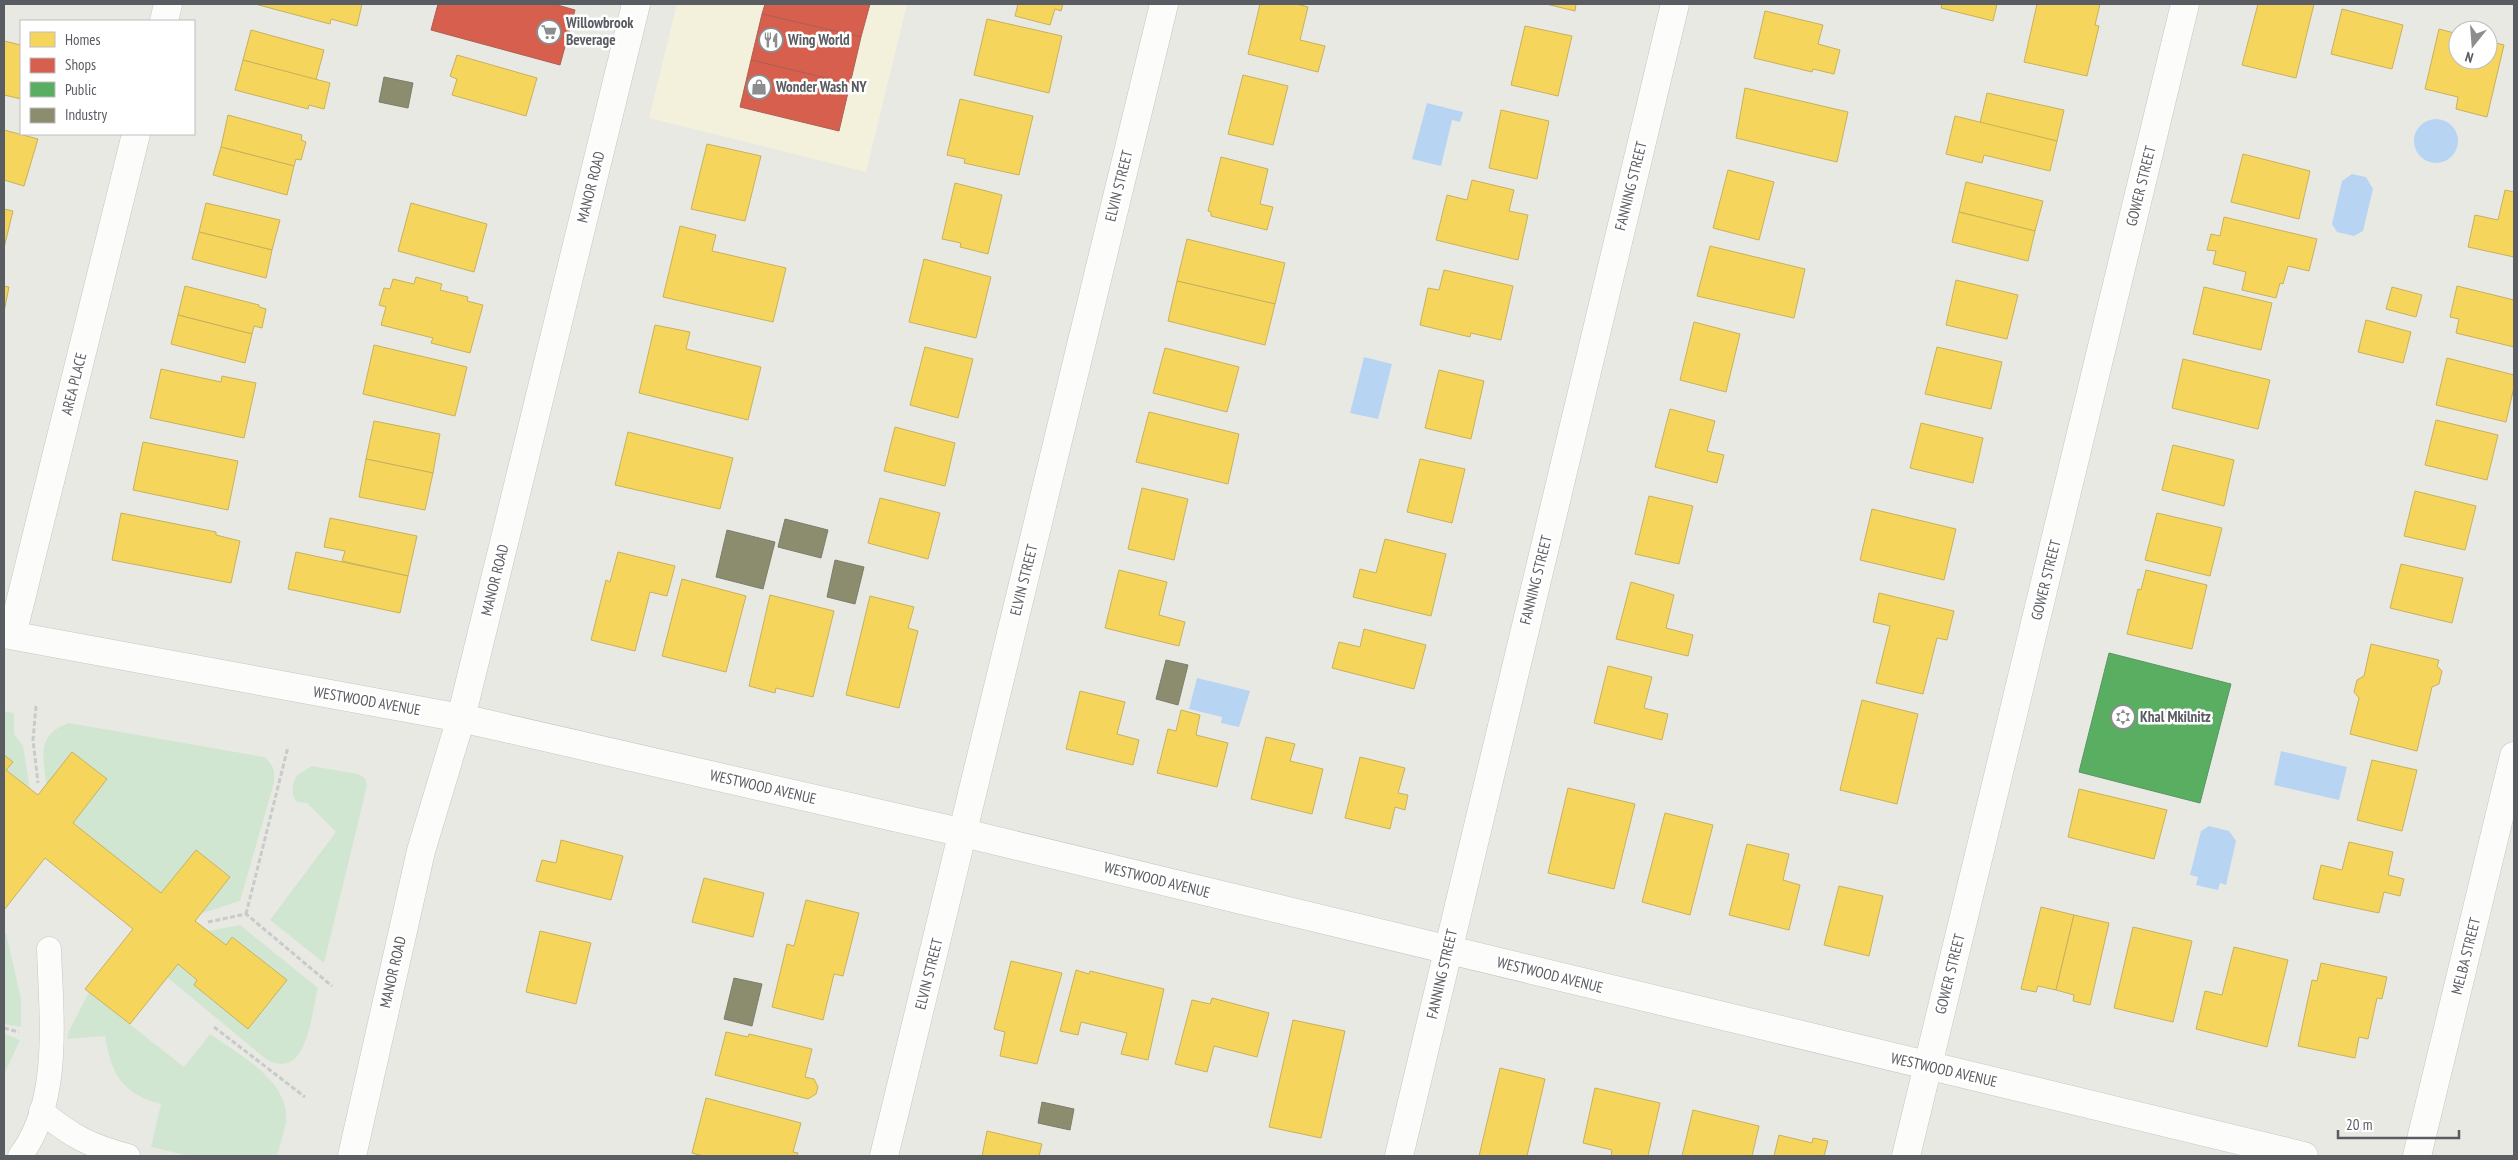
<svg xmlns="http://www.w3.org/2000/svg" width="2518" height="1160" font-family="'PT Sans Narrow',sans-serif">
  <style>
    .commercial { fill: #f3f1dc }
    .green { fill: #d1e6d1 }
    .water { fill: #b7d4f3 }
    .homes { fill: #f6d55c; stroke: #c7b15e }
    .shops { fill: #d6604d; stroke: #b05f53 }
    .public { fill: #5aae61; stroke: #5a9561 }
    .industry { fill: #8c8c6e; stroke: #7d7e6a }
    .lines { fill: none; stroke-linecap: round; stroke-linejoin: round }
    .lane-casing { stroke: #c5c6c4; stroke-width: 25 }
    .street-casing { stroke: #c5c6c4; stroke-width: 29 }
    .secondary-casing { stroke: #c6c6c5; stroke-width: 29 }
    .path { stroke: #c7cbc9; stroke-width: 3; stroke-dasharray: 5 2.5; stroke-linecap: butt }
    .lane { stroke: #fcfcfb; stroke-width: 24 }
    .street { stroke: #fcfcfb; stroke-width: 28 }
    .secondary { stroke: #fcfcfb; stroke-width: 28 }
    .labels { text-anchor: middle; stroke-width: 5; stroke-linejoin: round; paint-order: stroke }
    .poi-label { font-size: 15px; font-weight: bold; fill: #595c61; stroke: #fff; text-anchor: start }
    .street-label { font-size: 15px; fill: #595c61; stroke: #fff }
  </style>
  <rect width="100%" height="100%" fill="#e9e9e4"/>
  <path class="commercial" d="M677 4H907L866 172 649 118Z"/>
  <g class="green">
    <path d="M4 711 14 713V734L23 746 30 789 6 770 13 762 4 755Z"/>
    <path d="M69 723 264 757C274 765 275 770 274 783L240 901 200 914 230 877 196 850 161 893 73 823 107 779 72 752 46 785C44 756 35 735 69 723Z"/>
    <path d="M312 766 358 774 365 778 367 786 324 963 270 920 336 832 307 803 297 802C290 792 292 785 297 775Z"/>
    <path d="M240 925 318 988C311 1014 308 1081 267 1060L167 977 178 964 197 980 194 985 248 1028 287 980 232 937 226 945 208 931Z"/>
    <path d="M6 933 21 999V1027L4 1024V935Z"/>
    <path d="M89 992 184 1067 210 1034C239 1055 290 1080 286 1122 284 1133 280 1145 277 1156H189L151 1147 161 1104C122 1094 111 1074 105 1036L67 1039 69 1031Z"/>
    <path d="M4 1033 20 1040 4 1075Z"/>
  </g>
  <g class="water">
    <path d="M1427 103 1463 112 1460 122 1452 120 1441 166 1412 159Z"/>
    <circle cx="2436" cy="141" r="22"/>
    <path d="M2352 174 2366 177 2373 189 2363 231 2354 236 2337 232 2332 224 2342 181Z"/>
    <path d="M1364 357 1392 364 1378 419 1350 413Z"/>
    <path d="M1197 678 1250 691 1239 727 1221 723 1222 717 1189 709Z"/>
    <path d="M2281 751 2347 767 2339 800 2274 785Z"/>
    <path d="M2209 826 2229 831 2236 841 2226 885 2220 883 2218 890 2196 885 2198 877 2190 875 2201 831Z"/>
  </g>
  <g class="homes">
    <path d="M255 4H362L357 26 331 19 330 24Z"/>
    <path d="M1018 4H1063L1061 11 1055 9 1050 25 1015 16Z"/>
    <path d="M1260 4H1296L1308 7 1300 40 1325 46 1318 72 1248 54Z"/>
    <path d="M1546 4H1576L1575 11Z"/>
    <path d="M1942 4H1997L1993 21 1941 8Z"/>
    <path d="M2037 4H2100L2095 25 2099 26 2087 76 2024 62Z"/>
    <path d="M2258 4H2314L2296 78 2242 65Z"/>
    <path d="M2342 9 2403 25 2392 69 2331 54Z"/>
    <path d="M1765 11 1823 25 1818 44 1840 50 1834 74 1813 69 1812 72 1754 58Z"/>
    <path d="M987 19 1062 36 1049 93 974 75Z"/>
    <path d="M1525 26 1572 36 1558 96 1511 85Z"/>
    <path d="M2439 29 2458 34V60H2488V41L2504 45 2487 117 2456 109 2458 97 2425 89Z"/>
    <path d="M251 30 324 50 316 80 243 60Z"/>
    <path d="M4 41 21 45V99L4 95Z"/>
    <path d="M457 55 537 78 526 116 452 95 457 79 450 76Z"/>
    <path d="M243 60 330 83 324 109 309 105 308 109 235 90Z"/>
    <path d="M1243 75 1288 86 1273 145 1228 134Z"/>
    <path d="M1745 88 1848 112 1837 162 1736 138Z"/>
    <path d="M1987 93 2064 110 2057 141 1980 123Z"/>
    <path d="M960 99 1033 116 1019 175 964 163 965 159 947 155Z"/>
    <path d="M1501 110 1549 121 1537 179 1489 168Z"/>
    <path d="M228 115 302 135 301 140 306 142 301 160 296 159 294 166 221 147Z"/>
    <path d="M1955 116 2057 141 2050 171 1984 155 1982 163 1946 154Z"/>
    <path d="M4 130 38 139 24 186 4 180Z"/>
    <path d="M707 144 761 156 745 221 691 209Z"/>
    <path d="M221 147 294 166 287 195 213 175Z"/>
    <path d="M2243 154 2310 171 2299 219 2231 202Z"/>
    <path d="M1221 157 1268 169 1260 204 1273 207 1267 230 1211 216V212L1208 211Z"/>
    <path d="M1728 170 1774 182 1759 240 1713 228Z"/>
    <path d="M1472 180 1514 190 1509 211 1528 215 1518 260 1436 240 1447 195 1467 200Z"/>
    <path d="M1966 182 2043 201 2035 231 1959 212Z"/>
    <path d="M955 183 1002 195 988 254 960 247 961 243 942 239Z"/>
    <path d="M2505 190 2514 192V257L2468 247 2475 215 2498 220Z"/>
    <path d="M206 203 280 220 272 250 199 232Z"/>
    <path d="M411 203 487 224 474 272 398 251Z"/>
    <path d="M4 209 13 211 4 248Z"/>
    <path d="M1959 212 2035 231 2028 261 1952 242Z"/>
    <path d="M2224 217 2317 239 2309 271 2288 266 2283 284 2280 283 2276 298 2242 290 2246 272 2213 264 2216 251 2207 250 2211 234 2220 236Z"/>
    <path d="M680 226 716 235 712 251 786 268 773 322 663 297Z"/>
    <path d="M199 232 272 250 266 278 192 259Z"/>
    <path d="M1187 239 1285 263 1275 304 1177 281Z"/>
    <path d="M1710 246 1805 269 1794 318 1697 296Z"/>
    <path d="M924 259 991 277 976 338 909 322Z"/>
    <path d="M1444 270 1513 286 1501 340 1471 333 1470 337 1420 325 1428 288 1439 290Z"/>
    <path d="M416 277 442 284 440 290 468 297 467 301 483 305 470 353 431 343 433 338 381 325 386 307 379 305 384 288 390 289 393 279 414 284Z"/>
    <path d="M1956 280 2018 295 2007 339 1946 325Z"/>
    <path d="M1177 281 1275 304 1265 345 1168 321Z"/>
    <path d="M4 286 9 287 4 312Z"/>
    <path d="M185 286 259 305V307L266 309 262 328 254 326 252 334 178 315Z"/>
    <path d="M2457 286 2514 300V347L2456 333 2459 319 2450 317Z"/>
    <path d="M2204 287 2272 303 2261 350 2193 334Z"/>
    <path d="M2392 287 2422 295 2416 317 2386 309Z"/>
    <path d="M178 315 252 334 245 363 171 344Z"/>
    <path d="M2366 320 2411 332 2403 363 2358 352Z"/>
    <path d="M1694 322 1740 334 1726 392 1680 380Z"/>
    <path d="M655 325 690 332 686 349 761 367 748 420 639 393Z"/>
    <path d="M374 345 467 367 455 416 363 394Z"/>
    <path d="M925 347 973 359 958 418 910 405Z"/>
    <path d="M1937 347 2002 362 1991 409 1925 394Z"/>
    <path d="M1165 348 1239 367 1227 412 1153 393Z"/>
    <path d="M2447 358 2514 375V387L2506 422 2436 405Z"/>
    <path d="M2183 359 2270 380 2258 429 2172 408Z"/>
    <path d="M161 369 221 382 222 376 256 383 244 438 150 418Z"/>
    <path d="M1439 370 1484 381 1471 439 1425 428Z"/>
    <path d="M1670 409 1715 421 1707 451 1724 455 1717 483 1655 467Z"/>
    <path d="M1149 412 1239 434 1228 484 1136 462Z"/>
    <path d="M2436 420 2498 435 2487 480 2425 465Z"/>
    <path d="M374 421 440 434 433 473 366 459Z"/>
    <path d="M1921 423 1983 438 1973 483 1910 468Z"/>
    <path d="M895 427 955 443 945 486 884 471Z"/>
    <path d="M628 432 733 458 720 509 615 485Z"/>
    <path d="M143 442 238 461 228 510 133 490Z"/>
    <path d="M2173 445 2234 460 2224 506 2162 490Z"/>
    <path d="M366 459 433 473 425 510 359 497Z"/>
    <path d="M1420 459 1465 469 1452 523 1407 512Z"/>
    <path d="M1142 488 1188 499 1174 560 1128 549Z"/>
    <path d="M2415 491 2476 506 2465 550 2404 536Z"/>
    <path d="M1649 496 1693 506 1679 564 1635 554Z"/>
    <path d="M880 498 940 513 928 559 868 543Z"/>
    <path d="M1872 509 1956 529 1944 580 1860 560Z"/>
    <path d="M121 513 216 532V535L240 541 231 583 112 560Z"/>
    <path d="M2157 513 2222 528 2210 576 2145 560Z"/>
    <path d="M330 518 417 536 408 576 342 561 345 551 324 547Z"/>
    <path d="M1385 539 1446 554 1431 616 1353 597 1360 569 1376 573Z"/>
    <path d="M296 552 408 576 400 613 288 589Z"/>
    <path d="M618 552 675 566 667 596 650 592 635 651 591 640 606 580 610 582Z"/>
    <path d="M2401 564 2463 578 2452 623 2390 608Z"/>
    <path d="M1119 570 1167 582 1159 615 1185 622 1179 646 1105 628Z"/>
    <path d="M2146 570 2207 585 2192 649 2127 634 2138 589 2141 590Z"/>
    <path d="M682 579 746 596 726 672 662 656Z"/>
    <path d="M1631 582 1674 595 1666 628 1693 635 1688 656 1616 639Z"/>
    <path d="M1879 593 1954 611 1947 640 1937 638 1923 694 1876 683 1890 626 1873 622Z"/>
    <path d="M770 595 834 611 813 697 776 688 775 693 749 686Z"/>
    <path d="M870 596 914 607 908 628 918 631 899 708 846 695Z"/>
    <path d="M1364 629 1426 645 1414 689 1332 668 1339 642 1360 647Z"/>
    <path d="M2371 644 2439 660 2437 666 2442 671 2439 684 2432 687 2417 751 2350 734 2359 698 2354 692 2357 680 2364 676Z"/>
    <path d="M1608 666 1652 677 1644 708 1668 714 1662 740 1594 723Z"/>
    <path d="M1080 691 1125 702 1117 734 1139 740 1133 765 1066 749Z"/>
    <path d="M1862 700 1918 714 1897 804 1840 790Z"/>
    <path d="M1181 710 1200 715 1196 735 1228 743 1217 787 1157 773 1168 729 1176 731Z"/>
    <path d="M1266 737 1295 744 1290 761 1323 769 1312 814 1251 799Z"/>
    <path d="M72 752 107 779 73 823 161 893 196 850 230 877 195 921 226 945 232 937 287 980 248 1029 194 985 197 980 178 964 130 1024 85 989 133 929 45 858 4 910V755L13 762 6 770 38 795Z"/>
    <path d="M1360 757 1405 768 1398 793 1408 795 1405 810 1395 807 1390 829 1345 818Z"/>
    <path d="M2372 760 2417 770 2402 831 2357 820Z"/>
    <path d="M1568 788 1635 804 1614 889 1548 873Z"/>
    <path d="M2079 789 2167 810 2154 859 2068 837Z"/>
    <path d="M1665 813 1713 825 1690 915 1642 902Z"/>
    <path d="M561 840 623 856 611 900 536 881 542 860 556 863Z"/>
    <path d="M2349 842 2393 852 2388 875 2404 879 2400 896 2384 892 2379 913 2313 899 2321 865 2342 870Z"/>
    <path d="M1747 844 1789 854 1783 880 1800 885 1789 930 1729 915Z"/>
    <path d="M704 878 764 893 753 937 692 922Z"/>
    <path d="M1839 886 1883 896 1869 956 1824 945Z"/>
    <path d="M806 900 859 913 843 976 834 974 823 1020 772 1007 787 944 794 946Z"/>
    <path d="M2041 907 2074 915 2056 990 2038 986 2036 992 2021 989Z"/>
    <path d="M2074 915 2109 923 2090 1005 2073 1001 2074 995 2056 990Z"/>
    <path d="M2133 927 2192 941 2173 1022 2114 1008Z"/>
    <path d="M540 931 591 943 576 1004 526 992Z"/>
    <path d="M2234 947 2288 960 2267 1047 2196 1029 2205 991 2222 995Z"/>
    <path d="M1011 961 1062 973 1037 1064 1000 1056 1005 1032 994 1029Z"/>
    <path d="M2321 963 2387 977 2382 999 2377 998 2368 1039 2359 1037 2355 1058 2298 1046 2312 980 2317 981Z"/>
    <path d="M1076 970 1089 974 1090 971 1164 989 1148 1060 1121 1054 1127 1033 1081 1022 1078 1035 1060 1031Z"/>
    <path d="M1212 998 1269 1013 1257 1057 1214 1046 1207 1072 1175 1064 1192 1000 1210 1004Z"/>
    <path d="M1293 1020 1345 1031 1321 1138 1269 1127Z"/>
    <path d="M726 1032 748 1037 749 1034 812 1049 805 1077 814 1079 818 1087 816 1094 808 1099 715 1075Z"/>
    <path d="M1500 1068 1545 1079 1527 1156H1479Z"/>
    <path d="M1595 1088 1660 1103 1648 1156H1611L1612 1150 1583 1143Z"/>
    <path d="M706 1098 801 1123 793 1152 798 1153 797 1156H704L692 1153Z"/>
    <path d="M1693 1110 1759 1126 1752 1156H1682Z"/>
    <path d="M987 1131 1042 1144 1039 1156H982Z"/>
    <path d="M1779 1135 1812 1143 1813 1138 1828 1141 1824 1156H1774Z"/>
  </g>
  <g class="shops">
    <path d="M438 4H554L575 10 560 65 431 30Z"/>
    <path d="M765 4H870L861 37 762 14Z"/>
    <path d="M762 14 861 37 850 84 751 60Z"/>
    <path d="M751 60 850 84 839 131 740 107Z"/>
  </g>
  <path class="public" d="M2109 653 2231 684 2200 803 2079 772Z"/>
  <g class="industry">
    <path d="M384 77 413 83 408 108 379 102Z"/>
    <path d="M785 519 828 530 821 558 778 547Z"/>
    <path d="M727 530 775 542 763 589 716 577Z"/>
    <path d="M835 560 864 567 855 604 827 597Z"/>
    <path d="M1166 660 1188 665 1178 705 1156 699Z"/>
    <path d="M734 978 762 984 752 1026 724 1019Z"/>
    <path d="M1042 1102 1074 1109 1070 1130 1038 1123Z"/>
  </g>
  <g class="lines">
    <g class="lane-casing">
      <g id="lane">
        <path d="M41 1111C71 1136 90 1146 128 1156"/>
        <path d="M20 1156C62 1101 51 1014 49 949"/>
      </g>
    </g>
    <g class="street-casing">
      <g id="street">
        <path d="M164 21 168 4"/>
        <path d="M4 634 461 718 964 833 2304 1156"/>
        <path d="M12 635 136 134"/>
        <path d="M884 1156 1164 4"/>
        <path d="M1399 1156 1675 4"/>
        <path d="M1906 1156 2185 4"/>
        <path d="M2417 1156 2514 756"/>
      </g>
    </g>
    <g class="secondary-casing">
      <path id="secondary" d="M352 1156 421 851 461 718 636 4"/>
    </g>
    <g class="path">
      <path d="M36 706 33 740 38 783"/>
      <path d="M246 914 288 747"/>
      <path d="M208 922 246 914 332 986"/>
      <path d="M214 1027 305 1097"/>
      <path d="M4 1028 19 1032"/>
    </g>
    <use href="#lane" class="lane"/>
    <use href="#street" class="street"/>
    <use href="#secondary" class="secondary"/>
  </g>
  <defs>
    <g id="supermarket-ring" transform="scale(1.25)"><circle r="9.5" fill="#fff" stroke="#8b8d8f" stroke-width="1.5"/><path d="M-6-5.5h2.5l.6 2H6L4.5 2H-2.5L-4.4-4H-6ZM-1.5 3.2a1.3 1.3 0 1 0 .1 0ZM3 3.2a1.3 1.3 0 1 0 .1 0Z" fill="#8b8d8f"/></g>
    <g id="restaurant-ring" transform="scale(1.25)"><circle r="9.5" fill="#fff" stroke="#8b8d8f" stroke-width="1.5"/><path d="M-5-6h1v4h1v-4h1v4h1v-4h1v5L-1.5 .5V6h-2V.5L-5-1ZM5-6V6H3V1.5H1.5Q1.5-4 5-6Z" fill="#8b8d8f"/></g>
    <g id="shop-ring" transform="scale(1.25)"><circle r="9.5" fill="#fff" stroke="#8b8d8f" stroke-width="1.5"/><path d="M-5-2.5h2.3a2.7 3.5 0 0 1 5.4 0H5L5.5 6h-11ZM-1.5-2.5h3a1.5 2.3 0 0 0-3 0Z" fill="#8b8d8f"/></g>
    <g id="synagogue-ring" transform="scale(1.25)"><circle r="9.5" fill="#fff" stroke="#8b8d8f" stroke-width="1.5"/><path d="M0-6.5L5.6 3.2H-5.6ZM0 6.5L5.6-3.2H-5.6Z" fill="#8b8d8f"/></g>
  </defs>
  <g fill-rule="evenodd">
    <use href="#supermarket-ring" x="549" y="32"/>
    <use href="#restaurant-ring" x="771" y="40"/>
    <use href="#shop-ring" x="759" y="87"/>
    <use href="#synagogue-ring" x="2123" y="717"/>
  </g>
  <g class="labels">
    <g class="poi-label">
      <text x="566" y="28">Willowbrook<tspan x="566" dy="17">Beverage</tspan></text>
      <text x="788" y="45">Wing World</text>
      <text x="776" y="92">Wonder Wash NY</text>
      <text x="2140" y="722">Khal Mkilnitz</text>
    </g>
    <g class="street-label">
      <text transform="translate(1119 186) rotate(-76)" y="5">ELVIN STREET</text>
      <text transform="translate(1631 186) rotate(-76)" y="5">FANNING STREET</text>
      <text transform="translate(2141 186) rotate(-76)" y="5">GOWER STREET</text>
      <text transform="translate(591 187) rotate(-76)" y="5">MANOR ROAD</text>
      <text transform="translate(74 384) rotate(-76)" y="5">AREA PLACE</text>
      <text transform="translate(495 580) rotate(-76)" y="5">MANOR ROAD</text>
      <text transform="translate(1024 580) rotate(-76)" y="5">ELVIN STREET</text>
      <text transform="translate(1536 580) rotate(-76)" y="5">FANNING STREET</text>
      <text transform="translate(2046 580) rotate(-76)" y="5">GOWER STREET</text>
      <text transform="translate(367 701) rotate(10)" y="5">WESTWOOD AVENUE</text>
      <text transform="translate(763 787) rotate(13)" y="5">WESTWOOD AVENUE</text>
      <text transform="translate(1157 880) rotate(14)" y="5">WESTWOOD AVENUE</text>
      <text transform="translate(2466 956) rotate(-76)" y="5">MELBA STREET</text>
      <text transform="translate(393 972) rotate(-77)" y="5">MANOR ROAD</text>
      <text transform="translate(929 974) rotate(-76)" y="5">ELVIN STREET</text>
      <text transform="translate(1442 974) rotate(-77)" y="5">FANNING STREET</text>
      <text transform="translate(1950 974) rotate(-76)" y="5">GOWER STREET</text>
      <text transform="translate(1550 975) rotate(14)" y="5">WESTWOOD AVENUE</text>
      <text transform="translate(1944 1070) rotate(13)" y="5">WESTWOOD AVENUE</text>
    </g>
  </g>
  <rect width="2518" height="1160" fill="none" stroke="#595c61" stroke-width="10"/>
  <rect x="20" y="20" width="175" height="115" fill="#ffffff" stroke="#bdbec0"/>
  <rect x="30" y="32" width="25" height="15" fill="#f6d55c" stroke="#bdbec0"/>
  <text x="65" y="45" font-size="15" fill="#595c61">Homes</text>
  <rect x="30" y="58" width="25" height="15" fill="#d6604d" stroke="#bdbec0"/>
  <text x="65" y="70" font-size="15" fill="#595c61">Shops</text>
  <rect x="30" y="82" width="25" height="15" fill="#5aae61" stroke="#bdbec0"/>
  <text x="65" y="95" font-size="15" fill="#595c61">Public</text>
  <rect x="30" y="108" width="25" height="15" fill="#8c8c6e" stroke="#bdbec0"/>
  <text x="65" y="120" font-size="15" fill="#595c61">Industry</text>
  <g transform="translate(2473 45) rotate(197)"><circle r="24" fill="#ffffff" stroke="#bdbec0"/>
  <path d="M0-4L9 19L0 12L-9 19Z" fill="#8b8d8f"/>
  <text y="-8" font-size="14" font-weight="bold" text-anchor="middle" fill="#595c61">N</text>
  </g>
  <path d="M2338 1130v8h121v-8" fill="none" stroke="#595c61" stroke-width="2.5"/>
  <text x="2346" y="1130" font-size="15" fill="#595c61" stroke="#ffffff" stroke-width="4" paint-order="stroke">20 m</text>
</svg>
